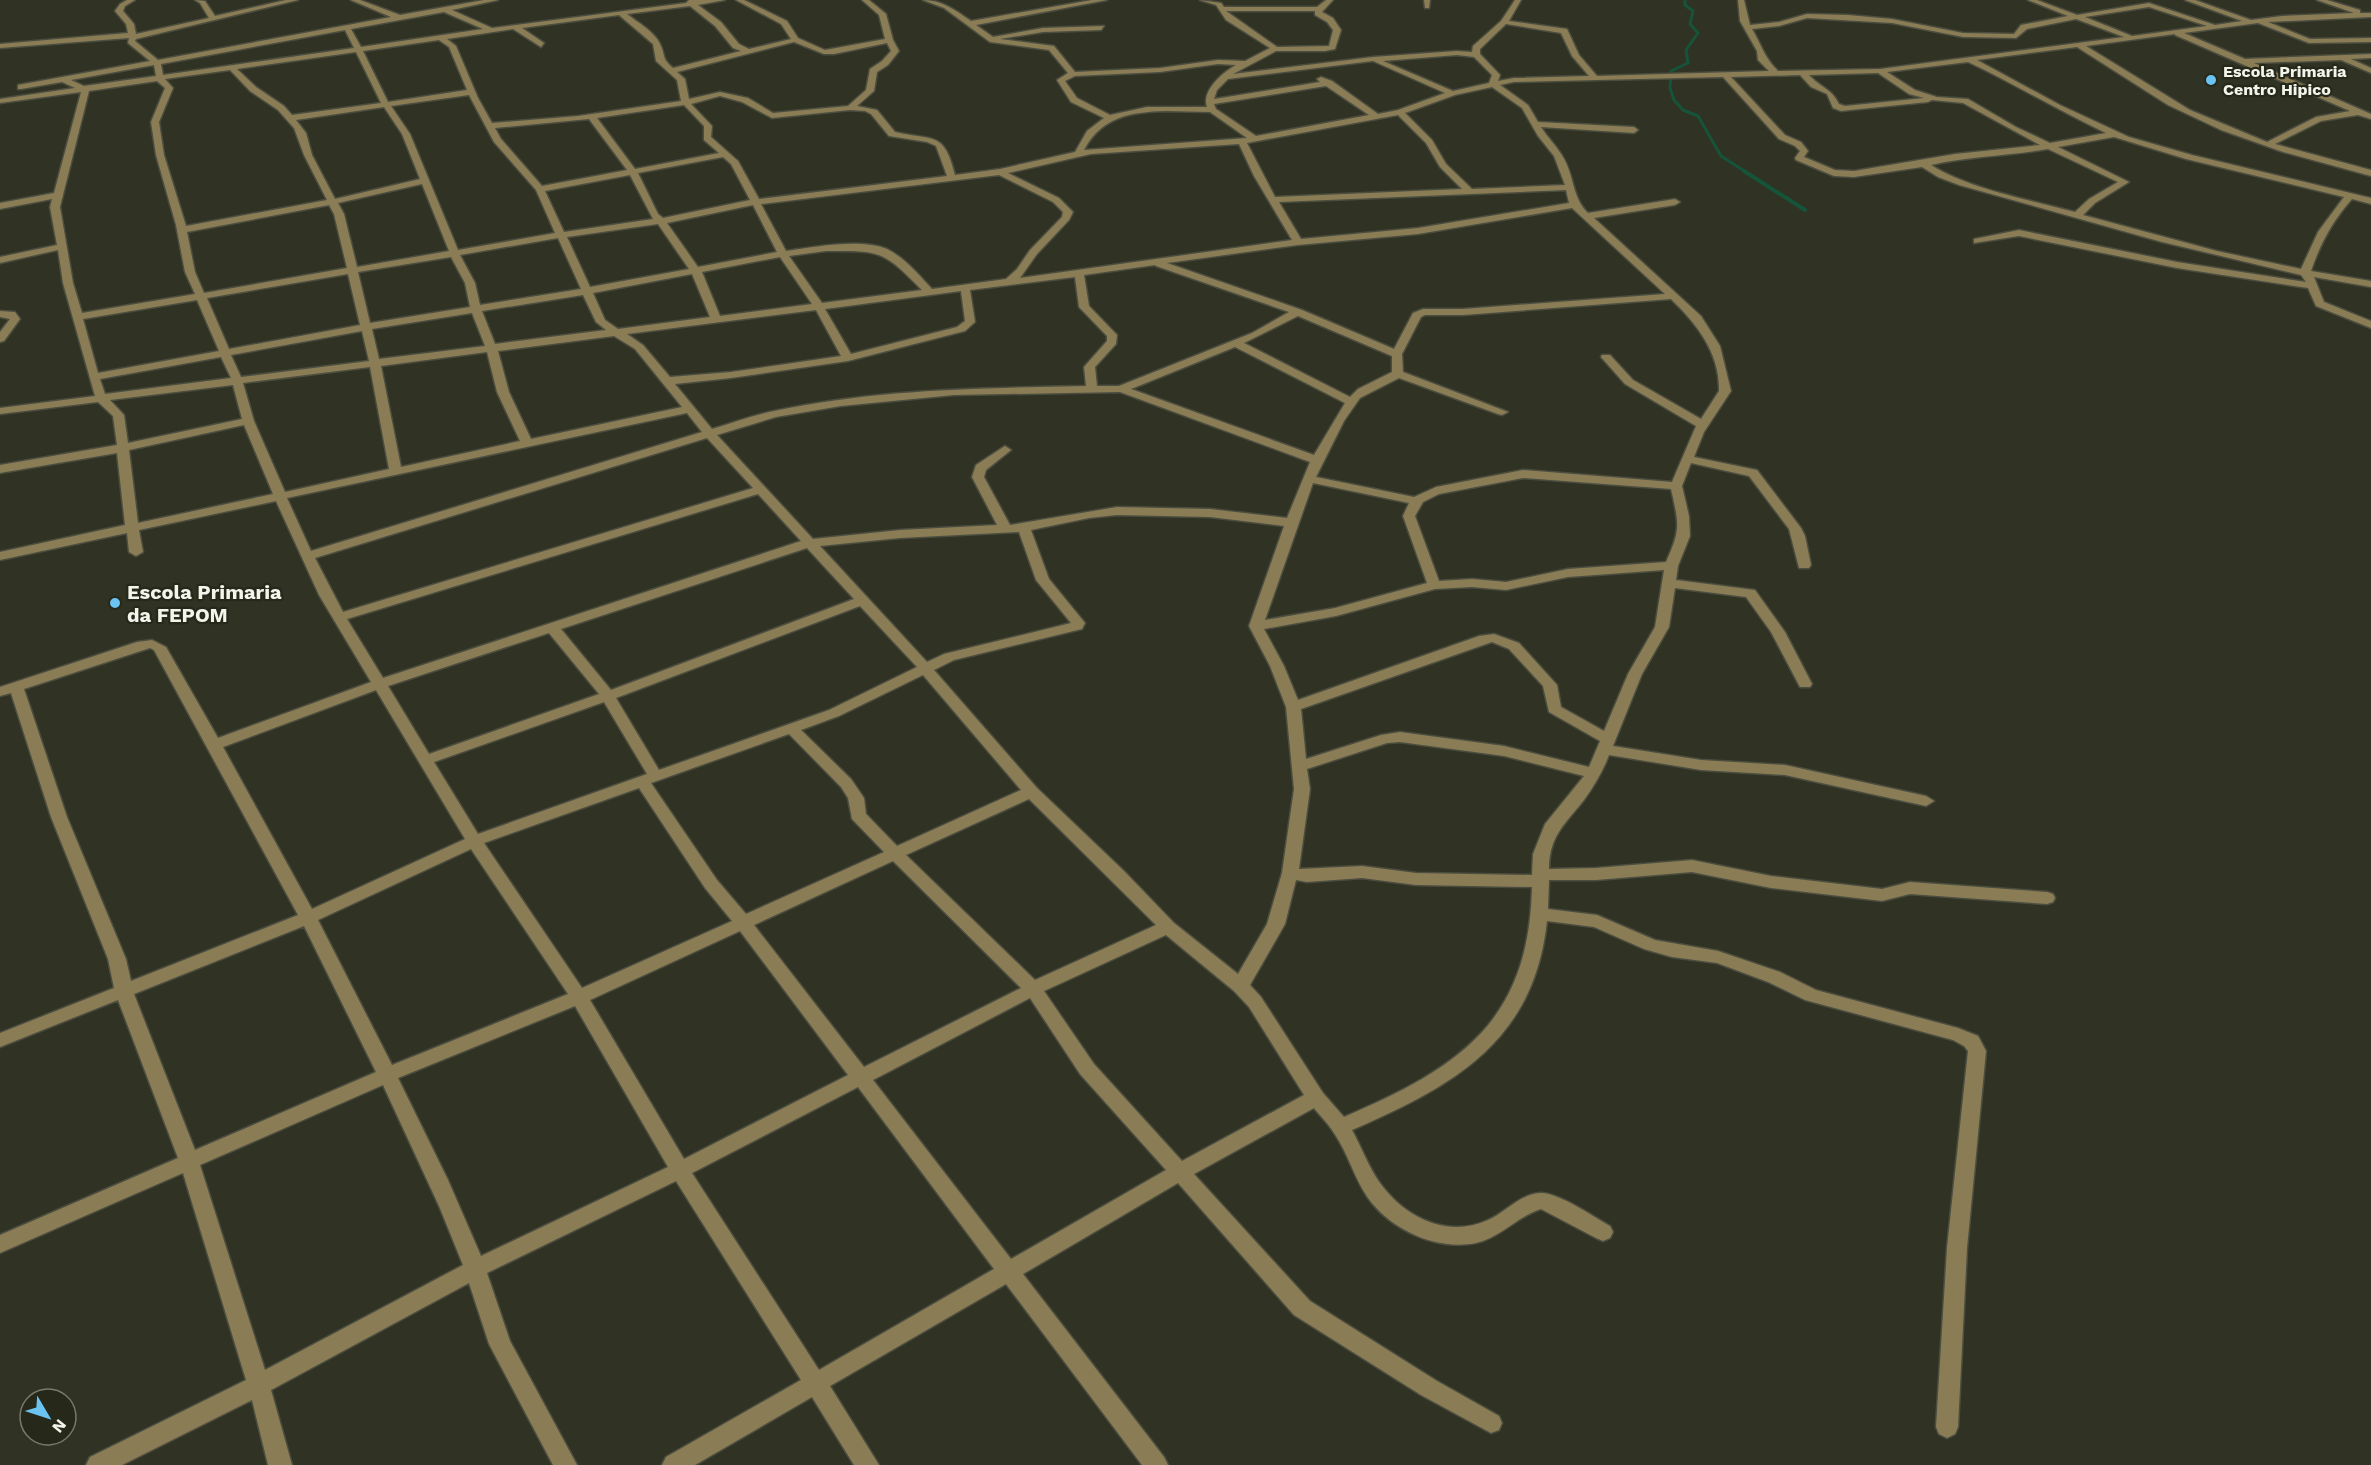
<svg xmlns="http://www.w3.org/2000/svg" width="2371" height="1465" font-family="'Work Sans',sans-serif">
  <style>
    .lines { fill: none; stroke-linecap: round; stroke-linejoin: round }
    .stream-far1 { stroke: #16543a; stroke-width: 3 }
    .stream { stroke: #16543a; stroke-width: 4 }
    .minor-casing { stroke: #4b4d3f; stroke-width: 3 }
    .minor { fill: #8a7c55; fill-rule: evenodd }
    .poi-dot { fill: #6bc3f2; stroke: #26281a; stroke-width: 2 }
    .labels { text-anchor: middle; stroke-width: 4.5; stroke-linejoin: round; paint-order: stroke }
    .far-poi-label { font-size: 16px; font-weight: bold; fill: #f3f4eb; stroke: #26281a; text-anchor: start }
    .poi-label { font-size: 20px; font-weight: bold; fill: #f3f4eb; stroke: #26281a; text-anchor: start }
  </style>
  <rect width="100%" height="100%" fill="#303223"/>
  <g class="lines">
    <path class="stream-far1" d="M1685 0V5L1693 11 1690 24 1698 33 1686 50 1688 63 1671 71 1670 88 1674 100 1683 110 1698 116 1721 156 1746 172"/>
    <path class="stream" d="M1744 171 1805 210"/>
    <g class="minor-casing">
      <g id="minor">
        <path d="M127 0H135L125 6 123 11 134 24 136 34 209 18 200 3 195 0 205 1 215 16 286 0H298L136 39 135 41 158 60 391 17 351 0H360L400 15 484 0H498L452 10 492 28 686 3 689 0H725L698 5 721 22 739 44 749 49 791 39 781 24 736 0H744L787 21 798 38 825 50 885 39 879 15 862 0H869L886 14 893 40 899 51 888 65 877 72 874 91 857 106 877 110 895 132C933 141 944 130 955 175L1000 169 1075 152 1087 131 1104 118 1071 102 1057 80 1068 73 1049 50 990 42 944 8 923 0C942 0 955 10 971 21L1092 0H1107L976 25 993 37 1043 28 1104 26 1101 30 1043 32 1000 39 1054 46 1075 72 1160 68 1218 60 1245 61 1270 48 1226 20 1216 5 1200 0 1221 3 1224 7H1317L1326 0H1333L1322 12 1333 18 1341 30 1335 49 1325 51H1276L1233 74 1373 57 1457 51 1472 52 1473 46 1501 21 1515 0H1521L1509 21 1567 29 1579 55 1597 76 1769 71 1758 60 1757 51 1740 21 1738 0H1744L1750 25 1779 22 1807 14 1848 15 1892 19 1963 33 2014 34 2021 25 2068 16 2028 0H2037L2077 15 2149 3 2215 25 2242 21 2185 0H2195L2251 20 2282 16 2354 13 2317 0H2327L2360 10V13H2371V17L2268 22 2310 39 2371 38V42L2309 43 2258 23 2184 33 2245 59 2371 54V58L2351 59 2371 68V73L2341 60 2254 63 2371 114V119L2358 115 2321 121 2275 144 2371 170V176L2283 152 2221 130 2168 105 2077 47 1977 60 2060 105 2129 137 2192 155 2371 198V204L2352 199C2333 220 2320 244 2311 271L2371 281V287L2314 277 2324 302 2371 321V328L2316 306 2308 288 2177 268 2019 236 1974 243V239L2019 230 2177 262 2306 282 2301 275 2162 242 1959 185 1938 177 1922 167 1854 177 1834 176 1796 160 1795 158 1800 151 1795 146 1779 139 1723 77 1514 82 1500 85 1528 105 1538 122 1634 127 1638 130 1634 133 1541 127C1547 137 1555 144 1561 154 1575 174 1571 197 1588 213L1675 199 1680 202 1675 205 1594 218 1701 316 1720 346 1731 391 1704 432 1694 457 1757 470 1801 528 1805 536 1811 565 1809 568H1799L1789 529 1749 476 1691 463 1682 486 1689 516 1690 536 1678 566 1676 580 1755 590 1785 632 1812 684 1810 687H1800L1771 632 1746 597 1675 588 1669 627 1642 674 1613 746 1701 760 1785 765 1926 796 1934 801 1926 806 1785 775 1701 770 1609 755C1603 771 1594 786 1584 800 1565 824 1549 836 1549 869L1596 868 1692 860 1771 876 1882 889 1910 882 2047 892 2053 894 2055 898 2053 902 2047 904 1910 894 1882 901 1771 888 1692 872 1596 880H1549L1548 909 1597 915 1655 940 1718 951 1780 972 1816 990 1958 1028 1978 1036 1986 1051 1967 1248 1958 1427 1955 1434 1947 1438 1939 1434 1936 1427 1947 1248 1968 1051 1964 1046 1953 1040 1805 1000 1768 982 1717 963 1672 957 1644 949 1594 927 1547 921C1534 1042 1453 1086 1352 1130 1362 1148 1370 1171 1383 1187 1408 1219 1449 1238 1488 1220 1505 1213 1520 1194 1540 1193 1558 1192 1594 1217 1610 1226L1613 1232 1610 1238 1603 1241 1596 1238 1541 1209C1518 1216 1501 1237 1476 1243 1437 1251 1391 1230 1368 1198 1354 1178 1348 1153 1334 1133 1329 1124 1320 1116 1314 1108L1194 1174 1310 1301 1437 1381 1499 1416 1502 1423 1499 1430 1491 1433 1421 1395 1294 1315 1178 1183 1023 1274 1164 1457 1168 1465H1142L1006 1284 830 1386 879 1465H854L812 1397 695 1465H662L666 1457 801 1380 676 1181 487 1273 510 1341 577 1465H553L489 1344 469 1283 271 1390 292 1465H268L252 1400 122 1465H86L90 1457 246 1380 183 1173 0 1253V1235L178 1158 118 1000 0 1047V1033L114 988 108 959 51 817 11 693 0 696V687L137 642 152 640 166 647 218 738 371 682 319 595 276 501 139 530 143 552 136 556 129 552 127 533 0 560V552L125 525 117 453 0 473V465L117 445 113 416 98 402 0 414V408L95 396 63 283 58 250 0 263V257L57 245 50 207 52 199 0 209V203L54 193 81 92 0 103V99L75 88 62 82 21 89H18V85L150 61 128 43 129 38 0 48V44L128 33 126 24 115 11 120 4ZM690 6 715 26 733 48 741 51 673 68C661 58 666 56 660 44 655 32 637 22 627 14ZM2149 7 2207 26 2132 36 2085 17ZM1226 11H1315V15L1327 22 1333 30 1329 46 1277 47ZM444 12 483 29 361 47 351 29ZM619 15 653 44 656 61 677 80 681 101 578 116 492 123 478 98 456 46 447 39 513 29 541 47 544 43 522 28ZM1807 18 1892 23 1963 37 2016 38 2027 29 2076 19 2124 37 1880 69 1778 71C1765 59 1761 44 1752 29L1779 26ZM1506 24 1561 33 1572 56 1589 76 1514 78 1498 81 1500 75 1480 54V49ZM345 30 354 48 163 75 161 64ZM2175 34V35L2350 111 2316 117 2267 142 2190 110 2086 46ZM439 40 449 47 467 90 388 102 363 51ZM794 42 824 54H834L887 43 891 51 882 61 870 69 866 90 848 106 773 113 748 98 720 92 689 99 685 79 677 72ZM356 52 381 103 292 115 284 106 256 87 237 69ZM1457 55 1474 57 1492 75 1489 83 1453 91 1383 61ZM1373 61 1445 93 1398 110 1378 114 1332 81 1321 77 1317 79 1320 82 1214 99 1217 90 1228 79ZM1968 62C2015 84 2059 111 2106 133L2050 143 2016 127 1968 99 1937 97 1915 90 1887 72ZM1218 64 1236 65C1223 72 1201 91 1207 107H1147L1110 115 1077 98 1065 81 1075 76 1160 72ZM154 65 156 76 84 86 71 80ZM230 70 250 91 278 110 294 128 304 155 327 200 186 226 164 155 159 122 173 88 165 79ZM1878 73 1909 94 1924 98 1845 106 1839 104C1831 88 1821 88 1809 75ZM1800 75 1811 87 1827 94 1833 108 1841 111 1928 102 1932 100 1963 103 2040 145 1955 154 1854 171 1835 170 1804 157 1808 151 1801 142 1785 135 1731 77ZM157 81 165 88 151 122 156 155 176 225 185 272 195 294 82 313 73 283 60 207 89 91ZM1326 86 1369 115 1256 136 1216 109 1214 104ZM1492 87 1522 108 1538 136 1554 156 1565 185 1472 189 1446 164 1432 140 1405 113 1455 95ZM469 95 494 142 536 190 555 233 458 250 410 134 391 106ZM720 96 742 102 772 118 850 110 865 111 871 114 889 136 927 142 936 146 947 176 759 199 738 161 711 137 712 126 691 104ZM684 105 704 126V140L719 153 635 169 597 118ZM384 107 402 134 420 179 335 199 312 155 306 133 296 120ZM1165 111 1210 112 1247 138 1084 150C1101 117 1131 112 1165 111ZM1398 115 1426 143 1440 167 1462 189 1275 197 1247 143ZM589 119 627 170 542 186 501 139 495 128ZM2114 137 2186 159 2344 197 2318 232 2301 269 2217 251 2083 215 2095 203 2129 182 2058 147ZM1239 144 1254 176 1292 240 1020 278 1037 254 1069 220 1073 212 1059 198 1008 173 1091 154ZM2048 149 2118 182 2089 199 2075 212C2031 200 1969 189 1931 165 1970 156 2009 156 2048 149ZM723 157 731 164 750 200 663 218 658 214 638 173ZM630 175 653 219 564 232 545 191ZM999 175 1053 202 1063 212 1062 217 1030 250 1017 269 1006 279 932 289C919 275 905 258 887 249 861 238 814 247 786 251L761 204ZM422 184 449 251 357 267 344 214 338 203ZM1566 190 1569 203 1418 228 1301 239 1279 202ZM329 205 334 214 347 268 204 293 195 272 187 232ZM753 205 777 252 698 267 667 223ZM1572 208 1665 294 1463 309H1423L1413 313 1394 349 1302 310 1167 263 1298 245 1418 234ZM658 224 689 269 590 287 567 237ZM558 238 581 289 480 305 475 283 460 255ZM826 251C882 251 882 250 922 290L822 303 789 256ZM451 257 465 283 470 307 370 323 358 272ZM780 257 812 304 720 316 702 272ZM1155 265 1156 266 1289 312 1252 333 1119 386H1097L1095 367 1116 344 1117 335 1089 306 1084 275ZM348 274 360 325 229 349 207 298ZM692 274 710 317 618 329 605 320 593 293ZM1075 277 1079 307 1107 336V341L1084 367 1086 386C982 388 877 389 774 411 753 415 733 423 712 429L675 384 731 378 848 361 965 331 975 322 970 290ZM961 291 965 321 957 327 851 354 825 309ZM583 295 596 322 606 330 495 344 482 311ZM1671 299C1697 324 1720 353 1719 391L1701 419 1633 380 1610 355H1602L1601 357 1625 384 1696 426 1672 482 1523 470 1436 487 1414 497 1316 477 1344 421 1360 398 1399 378 1498 414 1502 415 1508 412 1403 372 1402 354 1421 317 1425 315H1463ZM197 300 219 351 98 373 83 319ZM816 310 841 356 731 372 670 377 643 345 627 334ZM472 313 485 346 379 359 372 329ZM1298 316 1392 356V372L1358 389 1350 397 1244 343ZM362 331 369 361 241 377 231 355ZM614 336 635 349 682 407 531 439 509 392 498 351ZM1235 347 1345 403 1314 455 1131 389ZM487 352 497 392 520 441 401 467 381 366ZM221 357 231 378 105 394 100 379ZM370 367 389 469 285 492 254 421 243 383ZM233 385 242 419 128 443 124 415 110 400ZM1120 392 1310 462 1287 518 1210 509 1117 507 1010 525 984 477 986 470 1011 450 1005 446 976 465 972 477 997 525 900 530 813 539 717 435 776 417 841 406 954 395ZM687 413 702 432 311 551 287 498ZM244 425 273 494 138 523 129 450ZM707 438 753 488 343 612 315 558ZM1523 478 1671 489C1679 524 1681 529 1666 562L1568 569 1506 582 1472 579 1439 581 1415 516 1423 502 1439 494ZM1313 483 1409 503 1403 516 1427 583 1335 608 1265 620ZM758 494 801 541 383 678 347 619ZM1117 515 1210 517 1284 526 1249 626 1270 666 1286 707 1294 789 1282 873 1267 924 1238 974 1174 923 1124 871 1037 788 934 670 954 660 1082 629 1085 623 1049 579 1031 530 1089 518ZM1019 532 1036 580 1071 623 944 654 927 662 820 546 900 538ZM807 548 854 599 611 690 561 629ZM1664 570 1655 627 1628 674 1604 731 1561 707 1557 685 1519 643 1494 634 1479 636 1298 700 1284 666 1264 629 1336 616 1435 589 1472 587 1506 590 1568 577ZM860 606 917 667 829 710 659 770 616 698ZM549 633 599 694 429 754 388 686ZM1492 642 1509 649 1543 686 1549 712 1600 741 1589 767 1504 746 1400 732 1381 735 1306 759 1301 709ZM150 648 154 650 298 915 131 981 126 959 67 817 24 689ZM923 675 1021 790 897 846 866 814 864 798 851 779 801 730 839 716ZM376 690 465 839 312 909 223 747ZM604 702 647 774 478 834 434 762ZM789 734 841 787 848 798 852 819 884 852 746 914 717 880 651 783ZM1400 742 1504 756 1584 776 1545 824 1533 854 1532 875 1416 873 1362 866 1299 869 1310 789 1307 769 1387 743ZM639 788 705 888 732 921 582 988 484 843ZM1029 799 1156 925 1035 980 906 855ZM471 849 568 994 392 1065 318 920ZM893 861 1021 988 864 1067 754 925ZM1362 878 1416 885 1532 887C1529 1022 1460 1067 1344 1117L1323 1093 1261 997 1250 985 1285 924 1296 880 1307 882ZM304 926 376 1072 195 1150 134 994ZM740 931 848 1075 684 1159 590 1000ZM1166 935 1234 991 1249 1007 1304 1095 1182 1161 1094 1064 1044 991ZM1030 998 1080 1074 1166 1170 1011 1259 873 1080ZM575 1006 668 1167 481 1256 448 1180 398 1078ZM383 1085 439 1206 463 1265 265 1370 200 1165ZM858 1087 994 1269 819 1370 692 1173Z"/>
        <path d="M1424 0H1430L1429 8H1425Z"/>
        <path d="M0 311 15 312 20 319 4 341 0 342V332L10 319 0 317Z"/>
      </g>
    </g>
    <use href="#minor" class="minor"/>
  </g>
  <g class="poi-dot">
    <circle cx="2211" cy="80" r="6"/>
    <circle cx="115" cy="603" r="6"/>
  </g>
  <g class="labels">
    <g class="far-poi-label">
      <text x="2223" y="77">Escola Primaria<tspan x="2223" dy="18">Centro Hipico</tspan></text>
    </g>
    <g class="poi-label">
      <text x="127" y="599">Escola Primaria<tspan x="127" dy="23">da FEPOM</tspan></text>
    </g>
  </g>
  <g transform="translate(48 1417) rotate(129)"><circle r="28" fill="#26281a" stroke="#787a6e" stroke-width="1.5"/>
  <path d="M0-4.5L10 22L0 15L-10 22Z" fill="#6bc3f2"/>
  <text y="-9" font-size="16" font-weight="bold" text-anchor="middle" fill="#f3f4eb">N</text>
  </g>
</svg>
